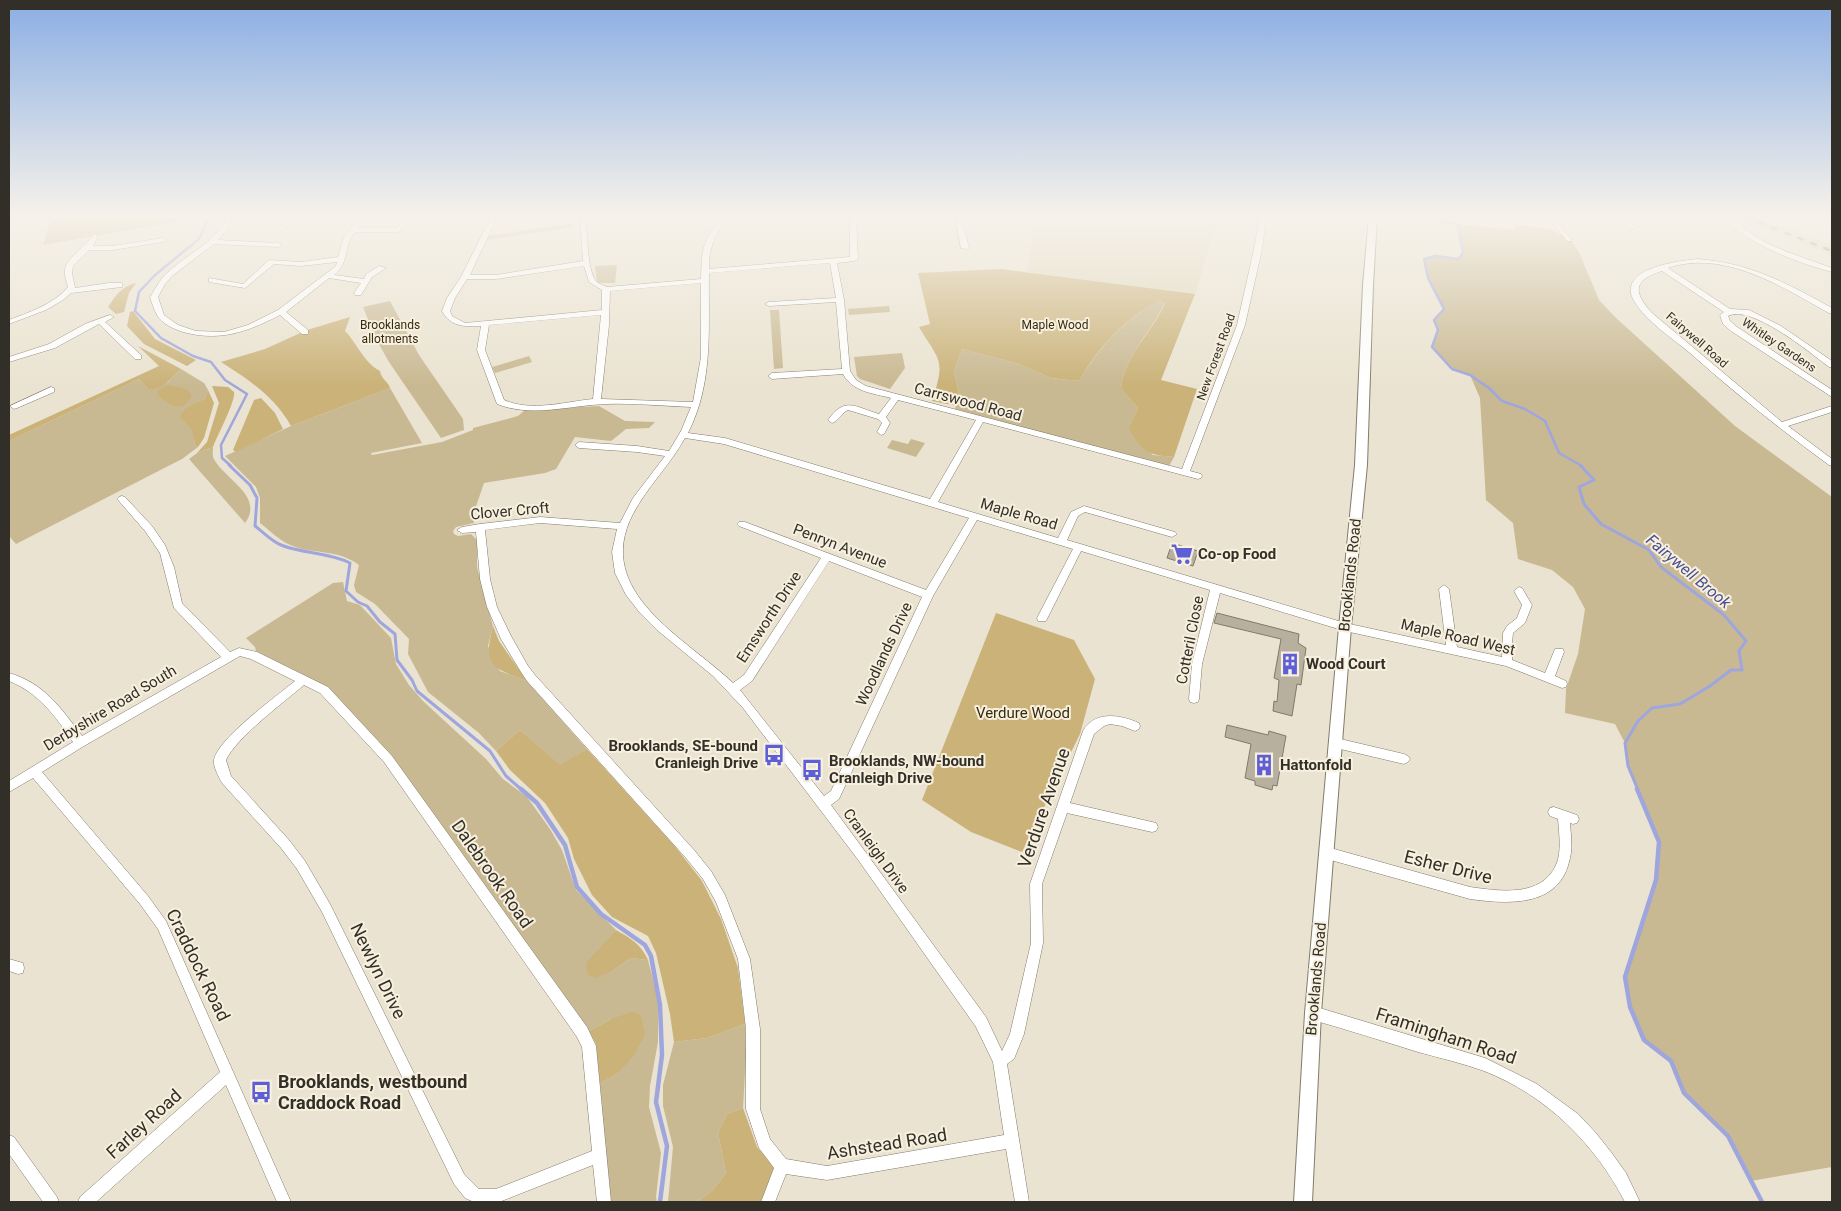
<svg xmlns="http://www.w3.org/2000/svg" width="1841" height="1211" font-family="Roboto,sans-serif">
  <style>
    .built { fill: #e2d8bf }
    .green { fill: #c9b992 }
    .forest { fill: #cab279 }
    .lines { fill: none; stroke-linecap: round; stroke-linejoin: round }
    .stream-far2 { stroke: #9fa6dd; stroke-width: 2.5 }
    .stream-far1 { stroke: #9fa6dd; stroke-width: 3 }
    .stream { stroke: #9fa6dd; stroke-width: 4.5 }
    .building { fill: #b7b09f; stroke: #817a6a }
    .minor-casing { stroke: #817b6b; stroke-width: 1 }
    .tertiary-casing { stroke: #817b6b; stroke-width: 2 }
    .minor { fill: #fff; fill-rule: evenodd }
    .tertiary { fill: #fff; fill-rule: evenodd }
    .rail { stroke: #938e81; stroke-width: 2.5; stroke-dasharray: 7 7; stroke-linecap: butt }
    .labels { text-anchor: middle; stroke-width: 4; stroke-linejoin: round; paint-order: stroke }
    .far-park-label { font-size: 12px; fill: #362b11; stroke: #f8f0de }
    .far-street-label { font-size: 12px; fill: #322f28; stroke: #f8f0de }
    .street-label { font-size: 15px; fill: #322f28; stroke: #f8f0de }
    .poi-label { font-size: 15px; font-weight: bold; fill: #322f28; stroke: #f8f0de; text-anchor: start }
    .park-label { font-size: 15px; fill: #362b11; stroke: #f8f0de }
    .water-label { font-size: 16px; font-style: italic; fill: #4b4f93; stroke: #f8f0de }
    .near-street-label { font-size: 18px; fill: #322f28; stroke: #f8f0de }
    .near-poi-label { font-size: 18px; font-weight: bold; fill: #322f28; stroke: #f8f0de; text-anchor: start }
  </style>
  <rect width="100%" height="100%" fill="#eae3d1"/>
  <g class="built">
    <path d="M1035 217H1219L1195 294 1028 272Z"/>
    <path d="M1734 217H1756L1832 245V256Z"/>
  </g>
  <g class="green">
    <path d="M69 217H186V220L43 245 50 222Z"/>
    <path d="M574 223V227L486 240 488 236Z"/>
    <path d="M1457 224 1514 230 1515 224 1553 230 1557 234 1569 237 1579 252 1599 300 1615 317 1735 426 1832 497V1167L1751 1181 1728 1136 1684 1093 1671 1061 1644 1040 1630 1007 1625 977 1656 880 1659 842 1628 766 1625 743 1615 724 1565 713 1566 689 1578 654 1585 609 1573 587 1552 570 1518 559 1513 523 1486 500 1480 398 1470 375 1452 369 1432 347 1438 330 1434 320 1444 308C1438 291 1423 278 1424 259L1436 256 1459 259 1463 252Z"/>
    <path d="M617 265 615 283H597L595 266Z"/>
    <path d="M1158 300 1165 302C1153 331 1123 357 1121 389L1138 408 1130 429 1153 455 1174 457 1169 466 955 409 959 394 954 371 962 349 1019 364 1051 378 1079 381C1102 343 1121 324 1158 300Z"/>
    <path d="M390 301 419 355 463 419 464 430 441 438 389 362 376 339 363 307Z"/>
    <path d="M889 306 890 312 849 315 848 309Z"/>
    <path d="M770 310H779L783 368 774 369Z"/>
    <path d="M902 353 905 368 890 389 860 379 857 376 854 357Z"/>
    <path d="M529 356 532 362 495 373 492 367Z"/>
    <path d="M181 369 204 383 208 390 205 399 189 406 195 445 198 447 182 459 16 544 9 536V441L139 379 148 389 168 382Z"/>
    <path d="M390 388 422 443 371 453 372 455 442 442 473 430V428L518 416 525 410 599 406 625 421 655 422 649 428 626 429 611 441 575 437 556 469 545 473 484 483 473 515 474 523 456 527 453 531 454 534 458 536 471 534 477 540V567L493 626 488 646 500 671 527 681 587 749 560 766 520 730 496 751 479 733 428 692 408 654 409 639 375 604 356 592 354 585 359 565C337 548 309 555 288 544 278 539 269 530 260 523V498L256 487 225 456 291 426Z"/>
    <path d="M911 439 925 443 916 457 887 448 892 440 908 444Z"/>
    <path d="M213 447C213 451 212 456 214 459 224 479 265 496 245 523L189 459 197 453Z"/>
    <path d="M343 582 347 601 360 605 391 638 396 664 409 685 423 701 486 759 503 779 527 797 550 829 562 850 576 890 616 930 597 952 612 971 631 958 648 960 658 998V1042L650 1086 649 1107 661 1153 656 1197 657 1202H610L600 1084 618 1073 611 1019 589 1031 421 797 327 687 256 651 255 647 246 638 333 583Z"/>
    <path d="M745 1024 746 1056 743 1108 727 1114 718 1133 726 1173 713 1190 697 1202H668L673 1147 663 1106V1085L674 1042 707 1038Z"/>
  </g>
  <g class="forest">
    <path d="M1001 269 1195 294 1161 380 1197 389 1174 457C1147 455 1143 452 1129 429L1138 408 1121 389C1123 357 1153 332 1165 303L1159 300C1122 322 1100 345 1079 381L1051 378 1019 364 962 349 954 371 959 394 957 406 932 401C946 359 940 362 919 327L930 324 918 273Z"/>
    <path d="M136 283 129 293 124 312 116 314 108 307C116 295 121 287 136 283Z"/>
    <path d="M133 311 155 339 196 360 187 366 144 344 127 326 130 312Z"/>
    <path d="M350 317 345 331C357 343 364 363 380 371 381 379 388 381 390 388L291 426C274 396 249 380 221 362L265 349 307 330Z"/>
    <path d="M138 346 181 369C172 378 162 390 148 389L139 379 9 441V435L159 366Z"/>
    <path d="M168 385 186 389 192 395C182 415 170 406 158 395V390Z"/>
    <path d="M212 386 228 387 234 392C236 401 217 436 213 447L197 453 207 442 219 403Z"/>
    <path d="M208 390 214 403 204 438 198 447 195 445 192 430 180 417C184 406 195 403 205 399Z"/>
    <path d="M261 398 275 413 283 429 236 452 233 450 254 400Z"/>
    <path d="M996 613 1074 640 1095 679 1080 734 1022 852 971 832 922 800Z"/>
    <path d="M493 626 499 641 527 681C491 668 483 665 493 626Z"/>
    <path d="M520 730 560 765 587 749 674 845 702 881 721 919 738 968 745 1024 707 1038 674 1042 670 1014 656 953 648 936 612 917 592 895 574 859 568 838 545 803 510 770 496 751Z"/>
    <path d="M616 930C630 938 641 944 648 960L631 958 612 971 595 978 587 974 586 963Z"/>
    <path d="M632 1012 641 1015 645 1035 634 1055 618 1073 600 1084 596 1044 589 1031 611 1019Z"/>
    <path d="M743 1108 757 1147 776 1168 765 1202H697L713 1190 726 1173 718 1133 727 1114Z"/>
  </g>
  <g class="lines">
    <g class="stream-far2">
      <path d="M209 217 199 239 155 275 139 292 135 311 161 338 193 356 211 362 225 380 247 394 221 445 222 458 231 466"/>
      <path d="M1437 217 1435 220 1457 224 1463 252 1459 259 1436 256 1424 259 1428 278 1444 309 1434 320 1438 330 1432 347 1452 369 1470 375 1489 388 1502 401 1525 409 1545 421 1559 453 1582 466"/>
    </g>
    <g class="stream-far1">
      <path d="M229 465 250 485 257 498 255 526C263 532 271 541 281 545 303 554 328 552 350 563L346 591 358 602 367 606 380 622 395 634 397 660 412 680 417 691 490 751 506 776 522 790"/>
      <path d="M1580 465 1594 480 1579 487 1584 504 1601 524 1649 550 1661 567 1724 615 1746 641 1739 651 1742 670H1731L1710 686 1680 704 1652 708 1638 721 1625 743 1628 766 1638 790"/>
    </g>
    <g class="stream">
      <path d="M521 789 537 803 565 845 577 887 601 914 645 945 651 956 660 1005 662 1055 656 1102 667 1146 660 1202"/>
      <path d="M1637 789 1659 842 1656 880 1625 977 1630 1007 1644 1040 1671 1061 1684 1093 1728 1136 1762 1202"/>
    </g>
  </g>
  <g class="building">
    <path d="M1172 543 1198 551 1193 566 1167 558Z"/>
    <path d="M1217 613 1299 634 1298 643 1306 648 1301 685 1297 684 1292 716 1273 711 1274 701 1277 702 1279 680 1274 678 1281 639 1214 623Z"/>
    <path d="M1227 725 1268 735 1269 731 1286 736 1277 786 1273 785 1272 790 1255 785V781L1245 778 1251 744 1225 737Z"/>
  </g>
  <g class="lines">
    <g class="minor-casing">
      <g id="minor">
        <path d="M9 217H23L20 219 9 220Z"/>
        <path d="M227 217H233L228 228 218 240 278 243 282 245 278 247 214 244 172 276 165 284 158 297 164 315 178 325 196 331 224 332 248 325 278 310 336 266 337 262 301 266 274 264 245 288 209 282V278L243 284 269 260 301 262 338 257 344 237 361 217H367L358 228H396L405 220 410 221 398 232H355C342 247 351 261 334 275L364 279 366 274 379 266 386 268 372 277 361 295H355L354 293 361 283 329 278 286 312 308 330V334H302L280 315C247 332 220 342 183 332 174 329 162 324 157 315 154 310 152 303 150 297 156 288 160 279 168 272 190 252 213 245 227 217Z"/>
        <path d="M285 217H291L289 225 286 227 283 225Z"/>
        <path d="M491 217H497L470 275H496L583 261 580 217H586C587 232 587 264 594 278 596 283 602 285 607 287L701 279C702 249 702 241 722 217H728C716 234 708 247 709 269L850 257V217H856L858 259 854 261 837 263 844 300 850 371 856 380 866 386 1182 469 1237 325 1254 249 1260 217H1266L1262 249 1245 325 1190 471 1201 474 1202 476 1201 478 1198 479 983 422 938 502 1058 538 1071 512 1084 506 1175 532 1177 534 1172 537 1085 512 1078 516 1067 540 1345 623 1446 645 1439 589 1444 585 1449 589 1457 647 1502 657 1503 633 1507 626 1517 618 1522 605 1514 591 1519 587 1522 588 1532 605 1525 623 1513 633 1512 643V660L1545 673 1555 649H1563L1564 652 1555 676 1566 681 1567 684 1566 687 1562 688 1506 666 1345 631 1220 593 1202 664 1199 699 1198 702 1194 703 1190 702 1189 699 1192 664 1210 590 1081 551 1046 621H1038L1037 618 1073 549 977 520 933 596 839 799 831 805 986 1017 1002 1051 1010 1034 1031 943 1030 884 1083 731C1095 710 1121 715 1139 723L1140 726 1139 729 1135 731 1122 726 1110 724 1104 726 1094 734 1070 803 1152 822 1156 823 1158 827 1156 831 1152 832 1067 813 1042 884 1043 943 1024 1034 1014 1059 1007 1064 1029 1202H1015L1006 1149 827 1180 786 1174 775 1202H761L774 1168 759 1148 746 1109V1029L738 959 716 902 703 879 686 858 527 681 521 672 501 639 487 607 480 579 476 532 462 533 457 530 462 527 480 524 540 517 620 523 633 498 665 456 637 452 579 448 575 445 579 442 637 446 669 451 681 431 691 407C663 406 635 403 607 404 571 405 532 418 497 404L477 350 481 326C466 327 450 327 442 311L447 298 461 277ZM830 263 836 298 769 302 765 304 769 306 836 302 842 369 772 373 768 376 772 379 843 374C853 392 872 393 891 398L879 414C855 407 845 396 828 420L832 423C839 421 841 413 848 410L878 419 882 423 877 432 881 435 884 434 890 423 886 417 898 400 976 420 930 499 725 438 688 433C714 382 708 328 709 273ZM584 266 589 282 602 290V310L465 323 452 316 450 311 455 298 467 279H496ZM701 283V357L693 402 601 399 609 325 610 291ZM601 315 593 399C564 402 531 412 504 400L485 350 489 325ZM685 438 724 444 969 518 926 590 745 522H739L737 524 739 526 821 558 744 675 733 683C686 638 592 592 633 514 647 487 670 465 685 438ZM540 523 617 529 612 552 615 573 626 595 640 613 657 630 713 676 743 708 859 861 976 1027 993 1062 1004 1135 827 1166 786 1159 770 1139 760 1109V1029L750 959 725 895 711 871 694 850 535 675 528 666 511 636 497 607 490 579 485 530ZM829 561 922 597 831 791 824 796 740 690 752 681Z"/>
        <path d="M791 217H824L821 219 794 220 792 219Z"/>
        <path d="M955 217H961L969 248 967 249 961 248Z"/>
        <path d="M1357 217H1371L1375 219 1372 221 1358 218Z"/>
        <path d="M1547 217H1553L1571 239V241H1567Z"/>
        <path d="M1606 217H1615L1637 226 1634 229H1630L1629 227Z"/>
        <path d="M1724 217C1735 217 1743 229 1753 235 1777 250 1805 258 1832 268V272C1801 264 1743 243 1724 217Z"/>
        <path d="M95 234 98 236 93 246H113L163 238 166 240 163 242 113 250H89L73 266 72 273 75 288 109 283H122V287L71 293 63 300 46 310 9 324V320C30 312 54 304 68 287 67 282 64 276 65 270 66 258 86 247 93 235Z"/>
        <path d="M1697 259C1751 263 1786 283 1832 308V313H1829C1782 287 1724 249 1668 268L1730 309 1749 310 1781 326 1832 361V367H1829C1809 352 1751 304 1728 316L1730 321 1737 327 1832 390V397L1731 331 1723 324 1720 315 1724 312 1662 271C1634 280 1632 291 1652 313L1782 422 1832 406V412L1788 426 1832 459V466L1829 465C1781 430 1735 393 1690 353 1674 340 1655 327 1641 311 1636 304 1629 296 1631 287 1635 266 1680 261 1697 259Z"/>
        <path d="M110 315 114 317 105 322 141 355V359H135L99 324 55 348 9 362V357L49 344 85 324Z"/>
        <path d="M51 387 54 388V392L17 408 14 409 10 406Z"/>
        <path d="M122 496 125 497 152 526 165 545 174 567 182 603 230 652 239 648 257 652 328 687 392 756 587 1027 596 1046 611 1202H597L593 1165 499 1202H474L465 1198 454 1184 322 912 297 869 281 848 222 783C219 777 213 767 214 760 217 739 278 695 295 681L251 659 240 656 84 746 42 772 148 896 166 921 291 1202H277L226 1085 96 1202H78L80 1197 220 1072 158 929 140 904 33 778 9 792V781L73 742C55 716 39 693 9 681V673C44 683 61 708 82 736L221 657 174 608 160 553 145 531 119 501 117 499 119 497ZM304 685 320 693 384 762 577 1037 582 1047 592 1151 496 1189H479L464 1174 330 904 305 861 289 840 231 776 226 760C236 738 284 702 304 685Z"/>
        <path d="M1336 738 1404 754 1408 756 1410 759 1408 762 1404 764 1336 748 1332 746 1330 743 1332 740Z"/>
        <path d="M1554 807 1577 815 1579 819 1577 823 1573 824 1570 823C1571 836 1573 850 1569 862 1558 908 1506 904 1470 899L1327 859 1323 857 1321 853 1323 849 1327 847 1470 887C1499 891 1541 898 1556 865 1562 852 1559 833 1558 819L1550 816 1548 812 1550 808Z"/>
        <path d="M9 959 23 963 24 968 23 973 18 974 9 971Z"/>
        <path d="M1313 1006 1485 1058 1537 1084 1578 1114 1595 1132 1611 1152 1626 1173 1640 1202H1625C1595 1144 1546 1095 1484 1071 1462 1063 1440 1058 1418 1052 1383 1041 1348 1030 1313 1020L1308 1018 1306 1013 1308 1008Z"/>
        <path d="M9 1135 14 1137 57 1197 59 1202H43L9 1154Z"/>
      </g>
    </g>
    <g class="tertiary-casing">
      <path id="tertiary" d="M1369 217H1377L1373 285 1367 465 1351 627 1321 1013 1312 1202H1294L1305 1013 1339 627 1355 465 1363 285Z"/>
    </g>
    <use href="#minor" class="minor"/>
    <use href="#tertiary" class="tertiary"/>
    <path class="rail" d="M1745 217 1832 251"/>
  </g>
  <linearGradient id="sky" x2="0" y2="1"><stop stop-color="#8baee4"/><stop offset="0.56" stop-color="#f6f2ea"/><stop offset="1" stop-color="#f6f2ea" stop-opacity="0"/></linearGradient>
  <rect width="1841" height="386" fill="url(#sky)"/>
  <defs>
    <g id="supermarket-bare" transform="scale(1.725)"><path d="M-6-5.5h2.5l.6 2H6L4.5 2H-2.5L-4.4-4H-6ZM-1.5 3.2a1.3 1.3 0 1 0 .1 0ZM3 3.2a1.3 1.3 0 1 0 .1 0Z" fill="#5e5ed7" stroke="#f8f0de" stroke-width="2.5" paint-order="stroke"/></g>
    <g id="building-bare" transform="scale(1.725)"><path d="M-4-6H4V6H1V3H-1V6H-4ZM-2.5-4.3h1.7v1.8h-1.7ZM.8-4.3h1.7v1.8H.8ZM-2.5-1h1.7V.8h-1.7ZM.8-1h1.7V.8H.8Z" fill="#5e5ed7" stroke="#f8f0de" stroke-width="2.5" paint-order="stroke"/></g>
    <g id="bus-bare" transform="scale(1.725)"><path d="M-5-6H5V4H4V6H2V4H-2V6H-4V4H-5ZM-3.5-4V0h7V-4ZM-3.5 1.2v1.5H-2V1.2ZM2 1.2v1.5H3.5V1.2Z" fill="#5e5ed7" stroke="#f8f0de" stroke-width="2.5" paint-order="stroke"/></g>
  </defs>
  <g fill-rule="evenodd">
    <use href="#supermarket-bare" x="1182" y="554"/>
    <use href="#building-bare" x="1290" y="664"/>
    <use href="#bus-bare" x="774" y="755"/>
    <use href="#building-bare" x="1264" y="765"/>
    <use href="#bus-bare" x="812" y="770"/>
    <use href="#bus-bare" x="261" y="1092"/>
  </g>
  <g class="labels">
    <g class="far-park-label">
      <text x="390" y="329">Brooklands<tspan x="390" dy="14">allotments</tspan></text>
      <text x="1055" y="329">Maple Wood</text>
    </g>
    <g class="far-street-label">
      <text transform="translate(1697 340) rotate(41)" y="4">Fairywell Road</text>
      <text transform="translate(1779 345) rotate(34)" y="4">Whitley Gardens</text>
      <text transform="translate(1216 357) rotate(-70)" y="4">New Forest Road</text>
    </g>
    <g class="street-label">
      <text transform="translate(968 402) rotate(15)" y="5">Carrswood Road</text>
      <text transform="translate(510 511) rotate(-5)" y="5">Clover Croft</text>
      <text transform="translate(1019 514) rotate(16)" y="5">Maple Road</text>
      <text transform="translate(840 546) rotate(21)" y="5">Penryn Avenue</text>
      <text transform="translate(1350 575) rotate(-84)" y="5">Brooklands Road</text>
      <text transform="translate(769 617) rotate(-57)" y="5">Emsworth Drive</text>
      <text transform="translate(1458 637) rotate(13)" y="5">Maple Road West</text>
      <text transform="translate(1190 640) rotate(-79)" y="5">Cotteril Close</text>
      <text transform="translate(884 654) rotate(-65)" y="5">Woodlands Drive</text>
      <text transform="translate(110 708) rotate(-31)" y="5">Derbyshire Road South</text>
      <text transform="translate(876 851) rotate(54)" y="5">Cranleigh Drive</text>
      <text transform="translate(1316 979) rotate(-85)" y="5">Brooklands Road</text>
    </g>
    <g class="poi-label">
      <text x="1198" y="559">Co-op Food</text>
      <text x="1306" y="669">Wood Court</text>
      <text x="758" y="751" text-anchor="end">Brooklands, SE-bound<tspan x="758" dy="17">Cranleigh Drive</tspan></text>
      <text x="829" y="766">Brooklands, NW-bound<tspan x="829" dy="17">Cranleigh Drive</tspan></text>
      <text x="1280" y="770">Hattonfold</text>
    </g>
    <g class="park-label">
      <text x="1023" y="718">Verdure Wood</text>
    </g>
    <g class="water-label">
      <text transform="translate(1689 571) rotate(40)" y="6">Fairywell Brook</text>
    </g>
    <g class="near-street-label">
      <text transform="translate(1044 808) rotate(-71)" y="6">Verdure Avenue</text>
      <text transform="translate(1448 867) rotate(14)" y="6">Esher Drive</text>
      <text transform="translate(492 874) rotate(55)" y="6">Dalebrook Road</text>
      <text transform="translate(198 965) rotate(64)" y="6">Craddock Road</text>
      <text transform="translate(378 971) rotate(64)" y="6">Newlyn Drive</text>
      <text transform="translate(1446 1036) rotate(18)" y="6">Framingham Road</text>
      <text transform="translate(144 1124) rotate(-42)" y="6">Farley Road</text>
      <text transform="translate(887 1144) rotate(-9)" y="6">Ashstead Road</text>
    </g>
    <g class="near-poi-label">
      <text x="278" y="1088">Brooklands, westbound<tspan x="278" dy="21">Craddock Road</tspan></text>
    </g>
  </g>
  <rect width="1841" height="1211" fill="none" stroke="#322f28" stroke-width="20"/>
</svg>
